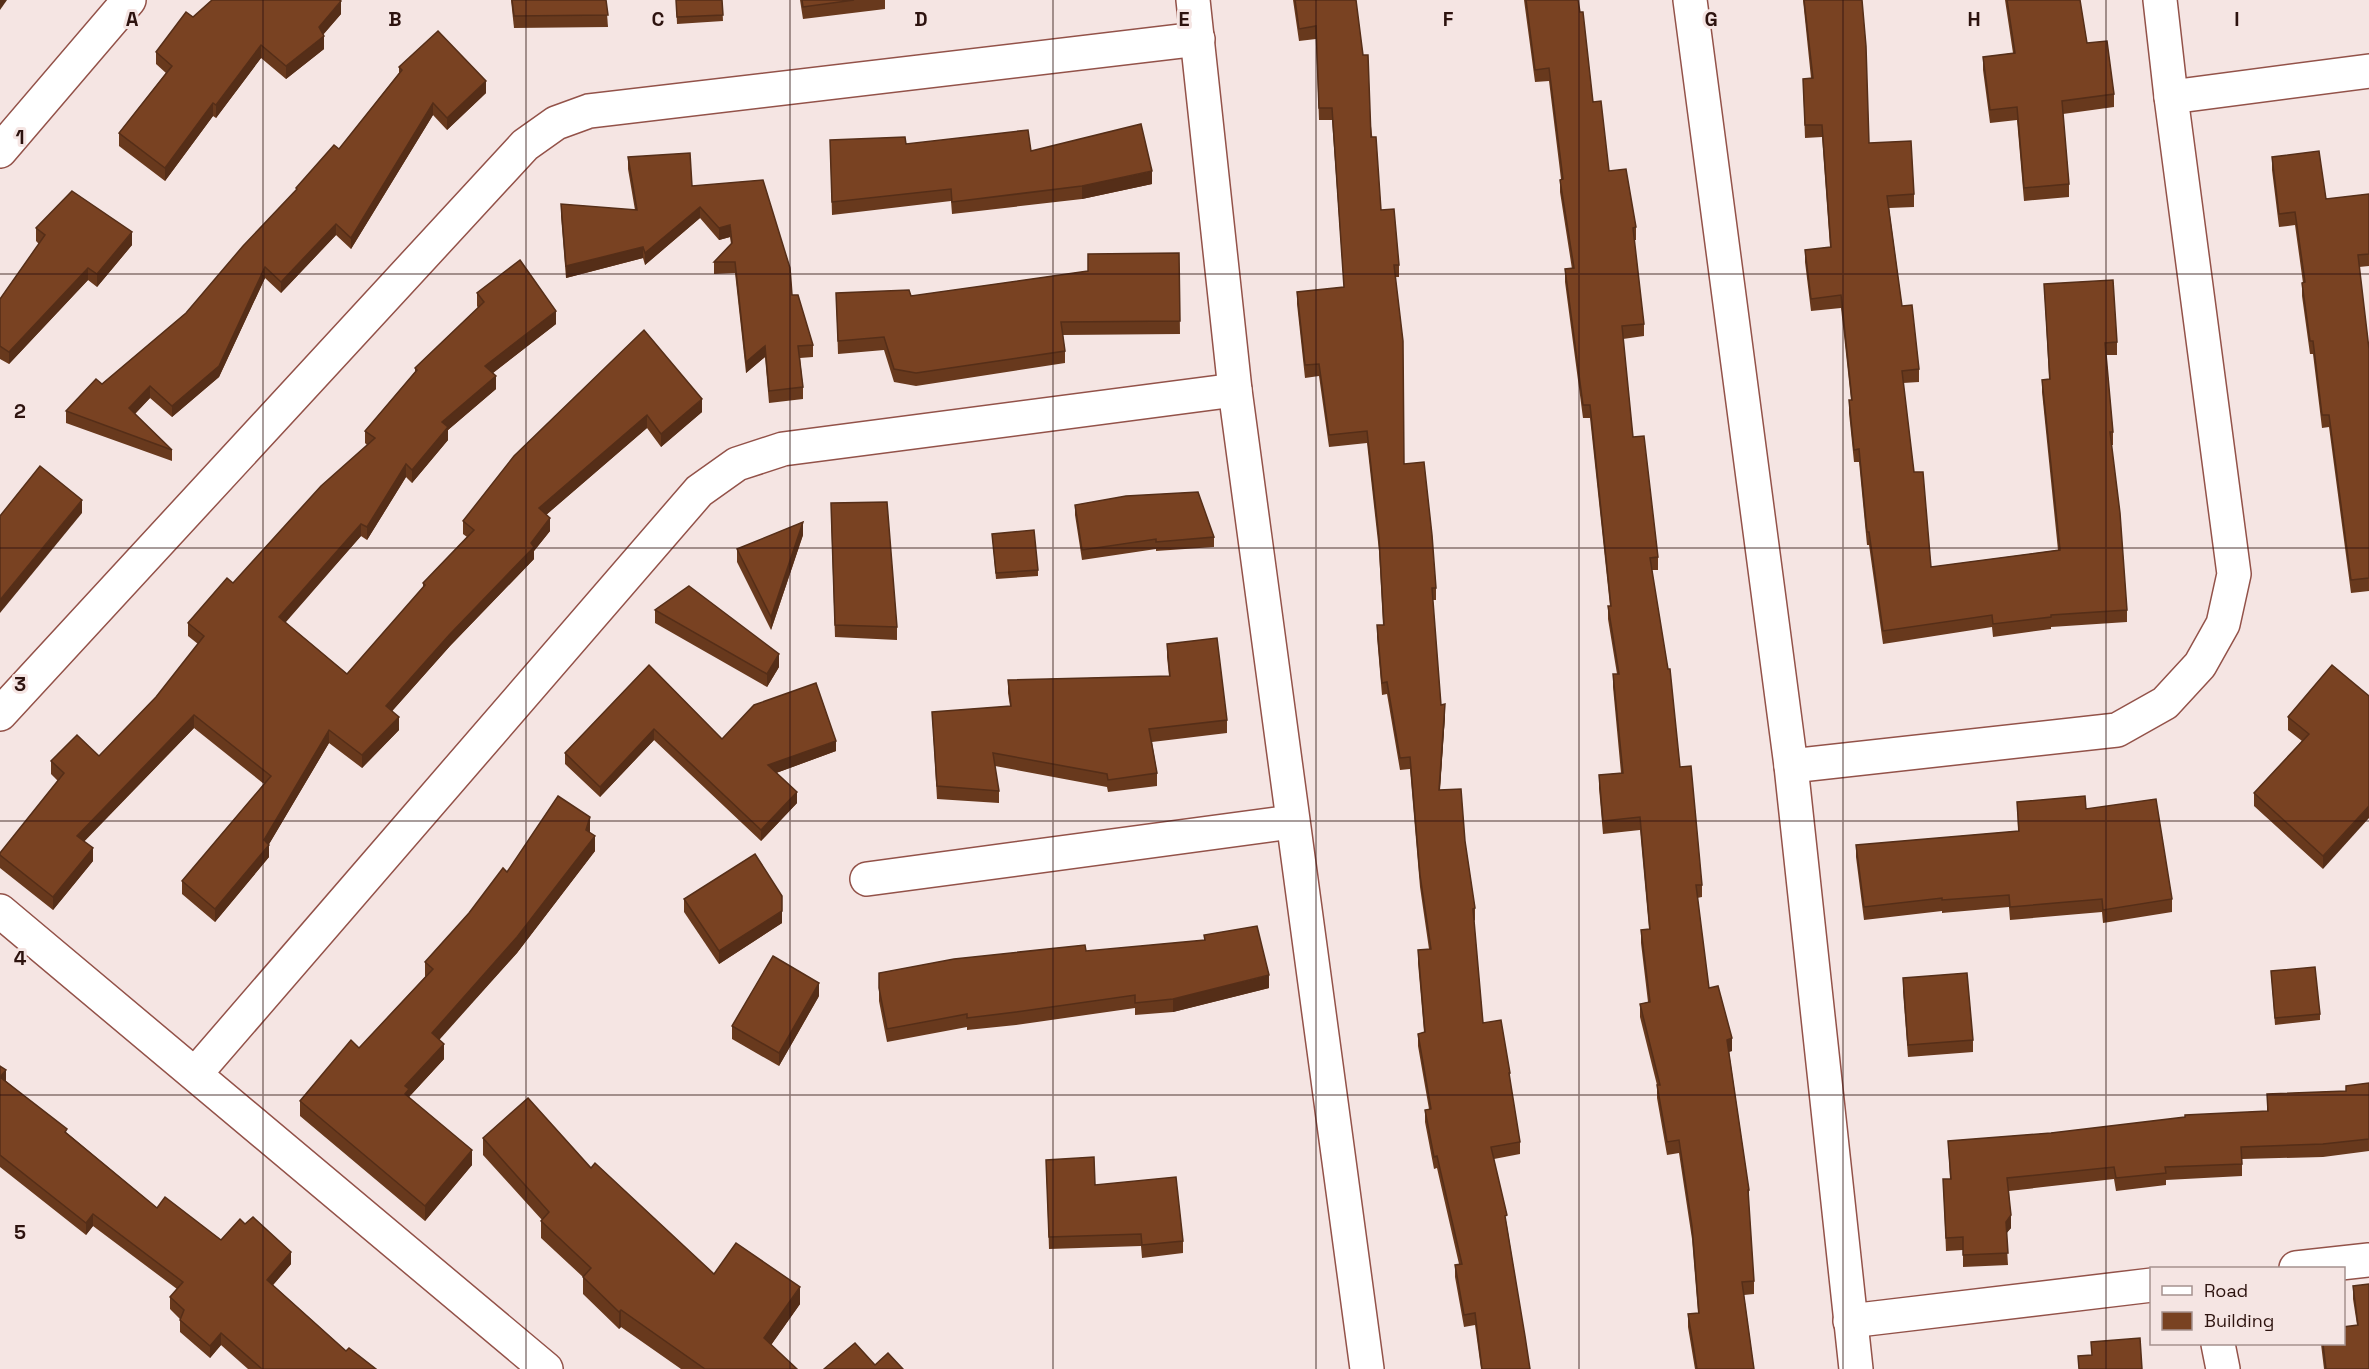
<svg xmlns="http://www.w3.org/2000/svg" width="2369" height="1369" font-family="'Space Grotesk',sans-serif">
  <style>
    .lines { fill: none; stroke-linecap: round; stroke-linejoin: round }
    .minor-casing { stroke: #935249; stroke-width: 36 }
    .minor { stroke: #fff; stroke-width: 33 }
    .wall { fill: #68391d }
    .shaded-wall { fill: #552e18 }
    .building { fill: #794222; stroke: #552e18; stroke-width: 1.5 }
    .grid { fill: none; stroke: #2d130f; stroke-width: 1.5; stroke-opacity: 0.55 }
    .grid-label { font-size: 20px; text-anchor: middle; font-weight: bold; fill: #2d130f; stroke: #f5e5e3; stroke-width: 6; stroke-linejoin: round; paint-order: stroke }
  </style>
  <rect width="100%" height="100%" fill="#f5e5e3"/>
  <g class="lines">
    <g class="minor-casing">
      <g id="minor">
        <path d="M1193 0 1235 390 1367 1369"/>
        <path d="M1690 0 1791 766 1856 1369"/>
        <path d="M2160 0 2171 97"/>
        <path d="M0 151 129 0"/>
        <path d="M0 714 525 145 556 123 589 111 1198 39"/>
        <path d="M1791 766 2117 730 2165 703 2200 665 2223 624 2234 574 2171 97 2369 71"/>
        <path d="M867 879 1292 822"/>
        <path d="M0 911 546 1369"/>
        <path d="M196 1073 699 491 737 464 783 449 1235 390"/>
        <path d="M2296 1268 2369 1260"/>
        <path d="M1850 1321 2152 1285"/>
        <path d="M2218 1344 2223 1369"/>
      </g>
    </g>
    <use href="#minor" class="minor"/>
  </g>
  <g class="wall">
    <path d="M511 0H606L608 27 514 28Z"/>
    <path d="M676 0H722L723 21 677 24Z"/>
    <path d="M800 0H885V9L803 19Z"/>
    <path d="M1293 0H1356L1381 210 1399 265V277H1395L1404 464 1436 588V600H1432L1441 705 1445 716 1440 790 1465 841 1475 908V920L1474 921 1483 1023 1510 1073V1083L1520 1142V1154L1494 1159 1507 1226 1530 1369H1481L1475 1325 1464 1327 1455 1277V1265L1459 1264 1437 1168 1434 1169 1425 1122V1110L1429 1109 1418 1046V1034L1424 1032 1418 963V950L1429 949 1420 887 1410 769 1400 770 1387 694 1382 695 1377 637V625H1383L1379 551 1367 443 1329 447 1319 376 1305 378 1297 304V292L1344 287 1332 120H1319L1316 39 1299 41Z"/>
    <path d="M1524 0H1578L1593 102 1609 171 1636 227V240H1634L1644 324V336L1623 339 1633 437 1658 557V570H1652L1680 767 1702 885V897L1697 898 1709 988 1732 1051 1729 1052 1749 1190V1203H1748L1754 1281V1294L1744 1295 1754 1369H1695L1688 1327V1314L1698 1313 1692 1239 1679 1153 1667 1155 1657 1098V1085L1640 1017V1004L1648 1002 1641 943V930L1649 929 1640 830 1603 834 1599 788V775L1621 773 1613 687V674H1617L1608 619V606H1610L1590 418H1583L1565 282V269H1572L1560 192V180L1561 179 1549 81 1535 82Z"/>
    <path d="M1803 0H1862L1869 143 1914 194V207L1889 208 1902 306 1919 369V382L1903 383 1914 472 1931 567 2058 550 2042 392V380L2049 379 2044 284 2117 342V355H2106L2113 432V445H2111L2127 610V622L2051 627V629L1993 637 1992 627 1883 644 1869 545H1867L1859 462H1854L1849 413V400H1851L1841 308 1811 311 1805 262V250L1830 247 1822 137 1805 138 1803 79 1811 78Z"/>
    <path d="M2005 0H2080L2087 43 2114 94V107L2063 114 2069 184V197L2024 201 2017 120 1990 123 1983 70V57L2013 53Z"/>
    <path d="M341 14 323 35 324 49 286 79 261 58 216 118 213 116 165 181 119 146V133L166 73 156 64V52L193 17Z"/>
    <path d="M399 67 486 93 447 130 433 115 351 249 336 235 281 293 265 278 219 377 172 417 150 398 135 414 172 450V461L66 423V411L102 384 186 313 296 191V188L339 149 399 73Z"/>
    <path d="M830 140 1031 151 1152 184 1082 199 952 214 951 201 832 215Z"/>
    <path d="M628 157 692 186 792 295 813 345V357L800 358 803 387V399L769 403 765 357 746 373 735 273 714 274V262L731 244 730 237 719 240 700 218 645 265 643 258 566 278 561 216V204L635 210 628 169Z"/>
    <path d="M2272 157 2326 199 2369 194V266L2359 267 2369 349V591L2351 593 2329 427 2322 428 2313 354H2310L2302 296V283H2303L2295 225 2279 227 2272 170Z"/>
    <path d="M36 228 132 245 97 287 88 280 9 364 0 359V299L39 244 36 241Z"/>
    <path d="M1179 253 1180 334 1063 335 1065 351V363L916 386 894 382 884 350 838 354 836 293 911 296 1088 271Z"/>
    <path d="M477 293 556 324 493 373 496 389 448 430V440L412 483 406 477 367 540 361 536 285 622 347 674 423 588V583L467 537 463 534V521L644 330 702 412 661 447 647 428 546 515 550 531 534 551V559L450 646 392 711 399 730 362 768 329 743 269 844V857L215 922 182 894V881L264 784 194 728 84 841 93 861 53 910 0 868V853L58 781 51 774V761L99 756 156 697 198 644 188 636V623L233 583 367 445 365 443V431L415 372V368L478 308 477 306Z"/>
    <path d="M1075 505 1214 537V547L1156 551V549L1082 560 1075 515Z"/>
    <path d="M831 516 897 627V640L835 637Z"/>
    <path d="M992 534 1038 570V576L996 579Z"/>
    <path d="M803 535 771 630 737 562V549Z"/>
    <path d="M655 610 779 667 767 687 655 623Z"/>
    <path d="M1167 644 1227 720V733L1152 742 1157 773V786L1108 792 1107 787 995 766 999 791V803L937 799 932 712 1010 706 1008 693V680L1169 676 1167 657Z"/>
    <path d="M649 665 722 739 836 751 776 773 797 803 761 841 654 740 600 797 565 764V753Z"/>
    <path d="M2332 665 2323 869 2254 806V793L2302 741 2288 730V717Z"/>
    <path d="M2017 802 2086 809 2172 899V912L2103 923 2102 912 2010 920 2009 907 1942 913V911L1864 920 1856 857V845L2018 831Z"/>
    <path d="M590 832 595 851 517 953 439 1039 444 1059 409 1097 472 1165 425 1221 300 1116V1101L359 1048 425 977V962L507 872Z"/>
    <path d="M684 899 782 923 719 964 684 912Z"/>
    <path d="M1086 951 1269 988 1173 1012 1135 1015V1008L1016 1025 967 1030V1027L887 1042 879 1001V973Z"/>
    <path d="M2271 971 2320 1014V1020L2275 1025Z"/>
    <path d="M1903 978 1973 1040V1052L1908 1057 1903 991Z"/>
    <path d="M819 996 779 1066 732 1039V1026Z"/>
    <path d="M0 1066 6 1081 67 1133 157 1208 221 1240 291 1264 273 1285 346 1351 376 1369H248L221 1345 210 1358 180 1332V1319L170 1309V1297L177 1289 93 1226 86 1235 0 1167Z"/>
    <path d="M2369 1083V1151L2323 1157 2242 1159V1176L2166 1180V1185L2116 1191 2114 1179 2009 1191 2011 1228 2006 1233 2008 1265 1963 1267V1250L1946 1251 1943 1179H1950L1948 1141 2051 1133 2267 1111V1094L2346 1091V1086Z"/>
    <path d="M483 1138 591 1168 714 1274 800 1304 771 1345 797 1369H681L621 1327 619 1329 583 1294V1277L541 1238V1221L542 1220 483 1155Z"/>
    <path d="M1046 1160 1095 1185 1183 1241V1253L1142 1258 1141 1246 1049 1249Z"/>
    <path d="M2353 1286 2369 1369H2324L2321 1344H2343L2357 1325 2353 1299Z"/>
  </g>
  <g class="shaded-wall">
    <path d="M0 0H7L0 10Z"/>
    <path d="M341 1V14L319 39V27Z"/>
    <path d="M324 36V49L286 79V66Z"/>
    <path d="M261 45V58L216 118V105Z"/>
    <path d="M486 81V93L447 130V118Z"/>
    <path d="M213 103V116L165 181V168Z"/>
    <path d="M433 103V115L351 249V238Z"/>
    <path d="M1152 171V184L1082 199V186Z"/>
    <path d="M700 207V218L645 265V253Z"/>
    <path d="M336 224V235L281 293V282Z"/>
    <path d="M730 225V237L719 240V228Z"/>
    <path d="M132 232V245L97 287V274Z"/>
    <path d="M643 247V258L566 278V266Z"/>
    <path d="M265 267V278L219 377 172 417V406Z"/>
    <path d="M88 268V280L9 364V352Z"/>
    <path d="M556 311V324L485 379V366Z"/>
    <path d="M765 346V357L746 373V362Z"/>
    <path d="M496 376V389L448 430V440L412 483V470L442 422Z"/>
    <path d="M150 386V398L129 420V408Z"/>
    <path d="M702 399V412L661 447V434Z"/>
    <path d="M647 415V428L539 521V508Z"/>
    <path d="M406 464V477L367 540V527Z"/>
    <path d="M82 500V513L0 613V600Z"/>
    <path d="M550 518V531L534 551V559L450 646 386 718V706L531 543Z"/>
    <path d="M803 522V535L771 630V617Z"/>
    <path d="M361 524V536L279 630V617Z"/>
    <path d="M779 654V667L767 687V674Z"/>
    <path d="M1445 704V716L1439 802V790Z"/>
    <path d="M194 715V728L77 849V836Z"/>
    <path d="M399 717V730L362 768V755Z"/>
    <path d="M654 729V740L600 797V787Z"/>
    <path d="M329 730V743L268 846 269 845V857L215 922V909L264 840Z"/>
    <path d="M836 741V751L768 776V765Z"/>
    <path d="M797 792V803L761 841V830Z"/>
    <path d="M2369 806V818L2323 869V856Z"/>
    <path d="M590 817V833L586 830Z"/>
    <path d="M595 836V851L517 953 432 1048V1033Z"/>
    <path d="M93 848V861L53 910V897Z"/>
    <path d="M782 911V923L719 964V951Z"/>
    <path d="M1269 975V988L1173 1012V999Z"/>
    <path d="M819 983V996L779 1066V1053Z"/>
    <path d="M1732 1038V1051L1727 1052V1040Z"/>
    <path d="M444 1044V1059L409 1097 405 1109V1086Z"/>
    <path d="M6 1070V1082L0 1077Z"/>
    <path d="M472 1150V1165L425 1221V1206Z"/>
    <path d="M93 1214V1226L86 1235V1223Z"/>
    <path d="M2011 1215V1228L2006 1234V1222Z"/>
    <path d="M291 1252V1264L267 1292V1280Z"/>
    <path d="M800 1287V1304L764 1355V1338Z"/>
    <path d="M621 1310V1327L619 1329V1312Z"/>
    <path d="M221 1333V1345L210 1358V1346Z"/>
  </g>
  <g class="building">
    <path d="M212 0H339L341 1 319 27 324 36 286 66 261 45 216 105 213 103 165 168 119 133 172 66 156 52 186 12 193 17Z"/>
    <path d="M512 0H606L608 15 514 16Z"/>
    <path d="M676 0H722L723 15 677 17Z"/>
    <path d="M802 0H854L803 7Z"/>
    <path d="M1295 0H1356L1363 55H1368L1371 137H1376L1381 210 1394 209 1399 265H1394L1403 341 1404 464 1424 462 1432 535 1436 588H1432L1441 705 1445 704 1439 790 1461 789 1465 841 1475 908 1473 909 1483 1023 1501 1020 1510 1073H1509L1520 1142 1491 1147 1507 1215 1505 1216 1525 1336 1530 1369H1482L1475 1313 1464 1315 1455 1265 1462 1264 1437 1156 1434 1157 1425 1110 1431 1109 1418 1034 1425 1032 1418 950 1431 949 1420 875 1410 757 1400 758 1387 682 1382 683 1377 625H1384L1379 538 1367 431 1329 435 1319 364 1305 365 1297 292 1344 287 1332 108H1319L1316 26 1299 29Z"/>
    <path d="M1526 0H1578L1580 12H1583L1593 102 1601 101 1609 171 1626 169 1636 227 1633 228 1644 324 1622 326 1633 437 1644 436 1658 557 1650 558 1668 669H1670L1680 767 1691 766 1702 885H1696L1709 988 1718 986 1732 1038 1727 1040 1749 1190H1748L1754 1281 1742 1282 1754 1369H1697L1688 1314 1699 1313 1692 1226 1679 1140 1667 1142 1657 1085H1660L1640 1004 1650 1002 1641 930 1650 929 1640 817 1603 821 1599 775 1623 773 1613 674H1619L1608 606H1611L1590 405H1583L1565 269 1574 268 1560 180 1563 179 1549 68 1535 70Z"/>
    <path d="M1804 0H1862L1866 46 1869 143 1911 141 1914 194 1887 196 1902 306 1912 305 1919 369 1902 371 1914 472H1923L1931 567 2060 550 2042 380 2050 379 2044 284 2113 280 2117 342 2105 343 2113 432H2110L2120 513 2127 610 2051 615V617L1993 624 1992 615 1883 631 1869 532H1867L1859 449 1854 450 1849 400H1852L1841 295 1811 299 1805 250 1831 247 1822 125H1805L1803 79 1813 78Z"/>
    <path d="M2007 0H2080L2087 43 2107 41 2114 94 2062 101 2069 184 2024 188 2017 107 1990 110 1983 57 2015 53Z"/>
    <path d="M438 31 486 81 447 118 433 103 351 238 336 224 281 282 265 267 219 366 172 406 150 386 129 408 172 450 66 411 96 379 102 384 186 313 243 246 297 189 296 188 334 145 339 149 402 70 399 67Z"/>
    <path d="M1141 124 1152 171 1082 186 952 202 951 189 832 202 830 140 905 137 906 144 1028 130 1031 151Z"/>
    <path d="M2319 151 2326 199 2369 194V254L2358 255 2369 349V578L2351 580 2329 415H2322L2313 341H2310L2302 283 2305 282 2295 212 2279 214 2272 157Z"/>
    <path d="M690 153 692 186 763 180 790 268 792 295H798L813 345 798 346 803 387 769 391 765 346 746 362 735 262H714L732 243 730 225 719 228 700 207 645 253 643 247 566 266 561 204 637 210 628 157Z"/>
    <path d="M72 191 132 232 97 274 88 268 9 352 0 346V299L45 235 36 228Z"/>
    <path d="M1179 253 1180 321 1061 322 1065 351 916 373 894 369 884 337 838 341 836 293 909 290 911 296 1088 271V254Z"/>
    <path d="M520 260 556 311 485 366 496 376 442 422 448 427 412 470 406 464 367 527 361 524 279 617 347 674 425 585 423 583 474 530 463 521 514 456 644 330 702 399 661 434 647 415 539 508 550 518 531 543 534 547 450 634 386 706 399 717 362 755 329 730 264 840 269 845 215 909 182 881 271 776 194 715 77 836 93 848 53 897 0 855V853L64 773 51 761 77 735 99 756 156 697 204 636 188 623 227 578 233 583 321 486 375 438 365 431 417 370 415 368 484 302 477 293Z"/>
    <path d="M40 466 82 500 0 600V516Z"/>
    <path d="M1198 492 1214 537 1156 542V539L1082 550 1075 505 1126 496Z"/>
    <path d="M887 502 897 627 835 625 831 503Z"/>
    <path d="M803 522 771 617 737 549Z"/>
    <path d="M1034 530 1038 570 996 573 992 534Z"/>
    <path d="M689 586 779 654 767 674 655 610Z"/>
    <path d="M1217 638 1227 720 1149 729 1157 773 1108 780 1107 774 993 753 999 791 937 786 932 712 1011 706 1008 680 1170 676 1167 644Z"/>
    <path d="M649 665 722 739 754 705 816 683 836 741 768 765 797 792 761 830 654 729 600 787 565 753Z"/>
    <path d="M2332 665 2369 696V806L2323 856 2254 793 2309 734 2288 717Z"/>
    <path d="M558 796 590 817 586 830 595 836 517 937 432 1033 444 1044 405 1086 409 1089 405 1094 472 1150 425 1206 300 1101 351 1040 359 1048 433 969 425 962 469 913 503 868 507 872Z"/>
    <path d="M2085 796 2086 809 2156 799 2172 899 2103 910 2102 899 2010 907 2009 895 1942 900V898L1864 907 1856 845 2019 831 2017 802Z"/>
    <path d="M755 854 782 896V911L719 951 684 899Z"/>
    <path d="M1257 926 1269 975 1173 999 1135 1003V995L1016 1012 967 1018V1014L887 1029 879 988V973L954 959 1085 945 1086 951 1205 940 1204 935Z"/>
    <path d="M773 956 819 983 779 1053 732 1026Z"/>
    <path d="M2315 967 2320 1014 2275 1018 2271 971Z"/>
    <path d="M1967 973 1973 1040 1908 1045 1903 978Z"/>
    <path d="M0 1066 6 1070 0 1077 67 1129 65 1132 157 1208 165 1197 221 1240 240 1219 245 1224 253 1217 291 1252 267 1280 346 1351 349 1348 376 1369H262L221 1333 210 1346 180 1320 184 1310 170 1297 183 1282 93 1214 86 1223 0 1155Z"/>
    <path d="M2369 1083V1139L2323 1144 2241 1147 2242 1164 2165 1167 2166 1173 2116 1178 2114 1167 2007 1178 2011 1215 2006 1222 2008 1253 1963 1255V1237L1946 1238 1943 1179H1951L1948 1141 2051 1133 2185 1117V1115L2268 1111 2267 1094 2346 1091V1086Z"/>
    <path d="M528 1098 591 1168 595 1163 714 1274 736 1243 800 1287 764 1338 797 1369H705L621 1310 619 1312 583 1277 591 1268 541 1221 549 1212 483 1138Z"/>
    <path d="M1094 1157 1095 1185 1176 1177 1183 1241 1142 1245 1141 1234 1049 1237 1046 1160Z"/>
    <path d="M2369 1284V1369H2326L2323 1344H2343V1327L2358 1325 2353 1286Z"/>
    <path d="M2140 1338 2142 1369H2079L2078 1356 2092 1355 2091 1342Z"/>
    <path d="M855 1343 875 1365 888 1353 903 1369H824Z"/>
  </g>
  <path class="grid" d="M263 0V1369M526 0V1369M790 0V1369M1053 0V1369M1316 0V1369M1579 0V1369M1843 0V1369M2106 0V1369M0 274H2369M0 548H2369M0 821H2369M0 1095H2369"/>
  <g class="grid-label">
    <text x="132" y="26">A</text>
    <text x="395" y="26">B</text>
    <text x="658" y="26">C</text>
    <text x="921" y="26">D</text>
    <text x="1184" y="26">E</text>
    <text x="1448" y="26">F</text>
    <text x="1711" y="26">G</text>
    <text x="1974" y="26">H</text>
    <text x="2237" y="26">I</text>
    <text x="20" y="144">1</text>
    <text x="20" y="418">2</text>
    <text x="20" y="691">3</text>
    <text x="20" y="965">4</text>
    <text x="20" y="1239">5</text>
  </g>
  <rect x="2150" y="1267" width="195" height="78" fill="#f5e5e3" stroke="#a5918e" stroke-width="1.5"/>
  <rect x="2162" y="1286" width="30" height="9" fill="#ffffff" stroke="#a5918e" stroke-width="1.5"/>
  <text x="2204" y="1297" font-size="18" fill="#2d130f">Road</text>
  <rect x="2162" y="1312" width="30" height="18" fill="#794222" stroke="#a5918e" stroke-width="1.5"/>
  <text x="2204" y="1327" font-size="18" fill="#2d130f">Building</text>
</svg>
